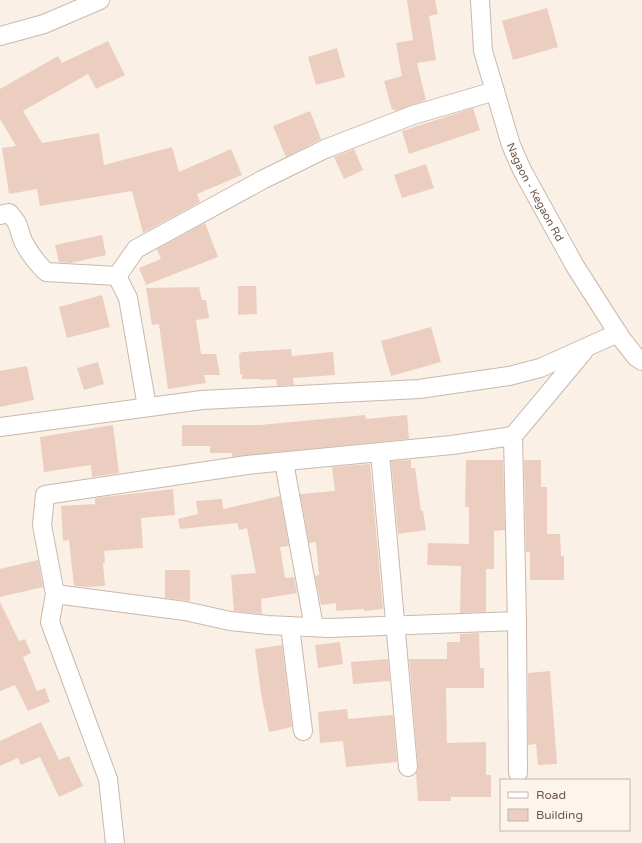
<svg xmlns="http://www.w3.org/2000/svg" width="642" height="843" font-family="'Varela Round',sans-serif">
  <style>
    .building { fill: #eccec0 }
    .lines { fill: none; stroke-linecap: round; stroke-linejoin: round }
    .street-casing { stroke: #cab8ad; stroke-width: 20 }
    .street { stroke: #fff; stroke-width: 18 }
    .labels { text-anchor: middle; stroke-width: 3; stroke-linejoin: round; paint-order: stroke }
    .street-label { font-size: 11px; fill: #70574d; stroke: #fdf5eb }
  </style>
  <rect width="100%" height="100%" fill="#faf0e6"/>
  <g class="building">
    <path d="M407 0H435L438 14 429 16 436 60 417 63 426 100 395 111 394 109 392 110 384 81 402 76 396 43 413 40Z"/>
    <path d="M547 8 558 47 513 60 502 21Z"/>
    <path d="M108 41 125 75 96 89 88 74 23 111 42 143 99 133 104 165 172 147 179 172 231 149 242 175 197 194 200 202 143 233 132 191 40 206 37 189 9 194 2 148 16 146 0 119V89L58 56 62 63Z"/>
    <path d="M337 48 345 77 316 85 308 57Z"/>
    <path d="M473 108 480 130 409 154 402 131Z"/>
    <path d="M310 111 321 139 286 157 273 126Z"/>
    <path d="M354 149 363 170 344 179 334 157Z"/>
    <path d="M426 164 434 188 402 198 394 175Z"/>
    <path d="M205 223 218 257 146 285 139 268 161 259 157 249Z"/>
    <path d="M102 235 106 255 71 263 59 262 55 245Z"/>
    <path d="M238 286H256L257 314 238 315Z"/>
    <path d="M199 287 202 300H206L209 318 196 320 201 354H216L220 375H204L206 383 168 389 159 324 152 325 146 288Z"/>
    <path d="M102 295 110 327 67 338 59 307Z"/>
    <path d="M431 327 441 362 391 376 381 341Z"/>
    <path d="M291 349 292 356 333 352 335 375 293 378 294 385 277 386 276 379 260 380V379H242V374H240L239 354 242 352Z"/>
    <path d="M98 362 104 384 84 390 77 368Z"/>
    <path d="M27 366 34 400 0 407V371Z"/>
    <path d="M365 415 366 419 407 415 409 439 232 457V453H210V446H182V425H260Z"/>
    <path d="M113 425 119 473 92 477 91 465 44 472 40 437Z"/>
    <path d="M411 460V468H415L421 511H423L426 530 398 534 391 461Z"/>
    <path d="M466 460H503L505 530 494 531V569H486V612L460 613 461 566 427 565 428 543 469 544V507H465Z"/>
    <path d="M524 460H541V487H547V534H560L561 556H564V580H530V552H526Z"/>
    <path d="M370 464 383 609 364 611V609L336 611V603L321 605 315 576 319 575 316 542 309 543 300 494 335 491 332 467Z"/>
    <path d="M173 489 175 515 141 518 143 548 104 551 105 563H103L105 586 86 587 74 586 69 540 63 541 61 506 95 504V498Z"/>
    <path d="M280 496 289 546 280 547 285 578 294 577 297 593 261 599 262 614 234 611 231 575 256 573 247 528 239 530 237 523 180 529 178 519 198 514 196 501 222 499 223 509Z"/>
    <path d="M38 560 43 587 0 597V569Z"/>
    <path d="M165 570H190V601L165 598Z"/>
    <path d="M0 602 19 641 25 639 31 653 23 657 37 691 45 688 50 702 28 711 15 685 0 691Z"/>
    <path d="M479 633 480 668H484V688H446L447 743 486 742V775H491V797H451V801H418L416 773 418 766 409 659H447V642H460V634Z"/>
    <path d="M340 642 343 664 318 668 315 645Z"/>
    <path d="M282 645 292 727 269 732 261 694 255 649Z"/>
    <path d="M388 659 390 681 353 684 351 662Z"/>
    <path d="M550 671 557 764 538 765 536 744 528 745V673Z"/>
    <path d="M347 709 348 719 393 715 397 762 346 767 343 741 320 743 318 712Z"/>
    <path d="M41 722 59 760 69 756 83 786 59 797 40 757 21 765 18 758 0 766V741Z"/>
  </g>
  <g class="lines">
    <g class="street-casing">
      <g id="street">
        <path id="s1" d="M480 0 483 51 511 145 522 170 575 266 621 338 636 357 642 361"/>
        <path d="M0 36 44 24 100 0"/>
        <path d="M0 215 9 213C21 226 17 226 23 241 29 253 36 262 46 272L117 276 128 298 147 407"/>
        <path d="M117 276 136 249 262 180 325 149 413 115 495 91"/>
        <path d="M0 427 202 400 419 389 509 376 540 368 618 333"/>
        <path d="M513 436 584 351"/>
        <path d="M380 453 408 767"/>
        <path d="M284 462 314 627"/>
        <path d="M55 594 185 611 230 621 268 625 329 628 517 621 513 436 452 445 247 465 45 495 42 525 55 594 50 622 108 779 115 843"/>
        <path d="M517 621 518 773"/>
        <path d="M290 626 303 731"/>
      </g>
    </g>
    <use href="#street" class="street"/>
  </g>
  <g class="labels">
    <g class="street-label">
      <text dy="4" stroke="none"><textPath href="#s1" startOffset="202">Nagaon - Kegaon Rd</textPath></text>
    </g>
  </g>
  <rect x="500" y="779" width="130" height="52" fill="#fdf5eb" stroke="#c5b6ac"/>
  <rect x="508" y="792" width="20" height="6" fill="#ffffff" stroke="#c5b6ac"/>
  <text x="536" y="799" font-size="12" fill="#70574d">Road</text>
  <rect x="508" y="809" width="20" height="12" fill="#eccec0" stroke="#c5b6ac"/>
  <text x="536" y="819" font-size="12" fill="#70574d">Building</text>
</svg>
